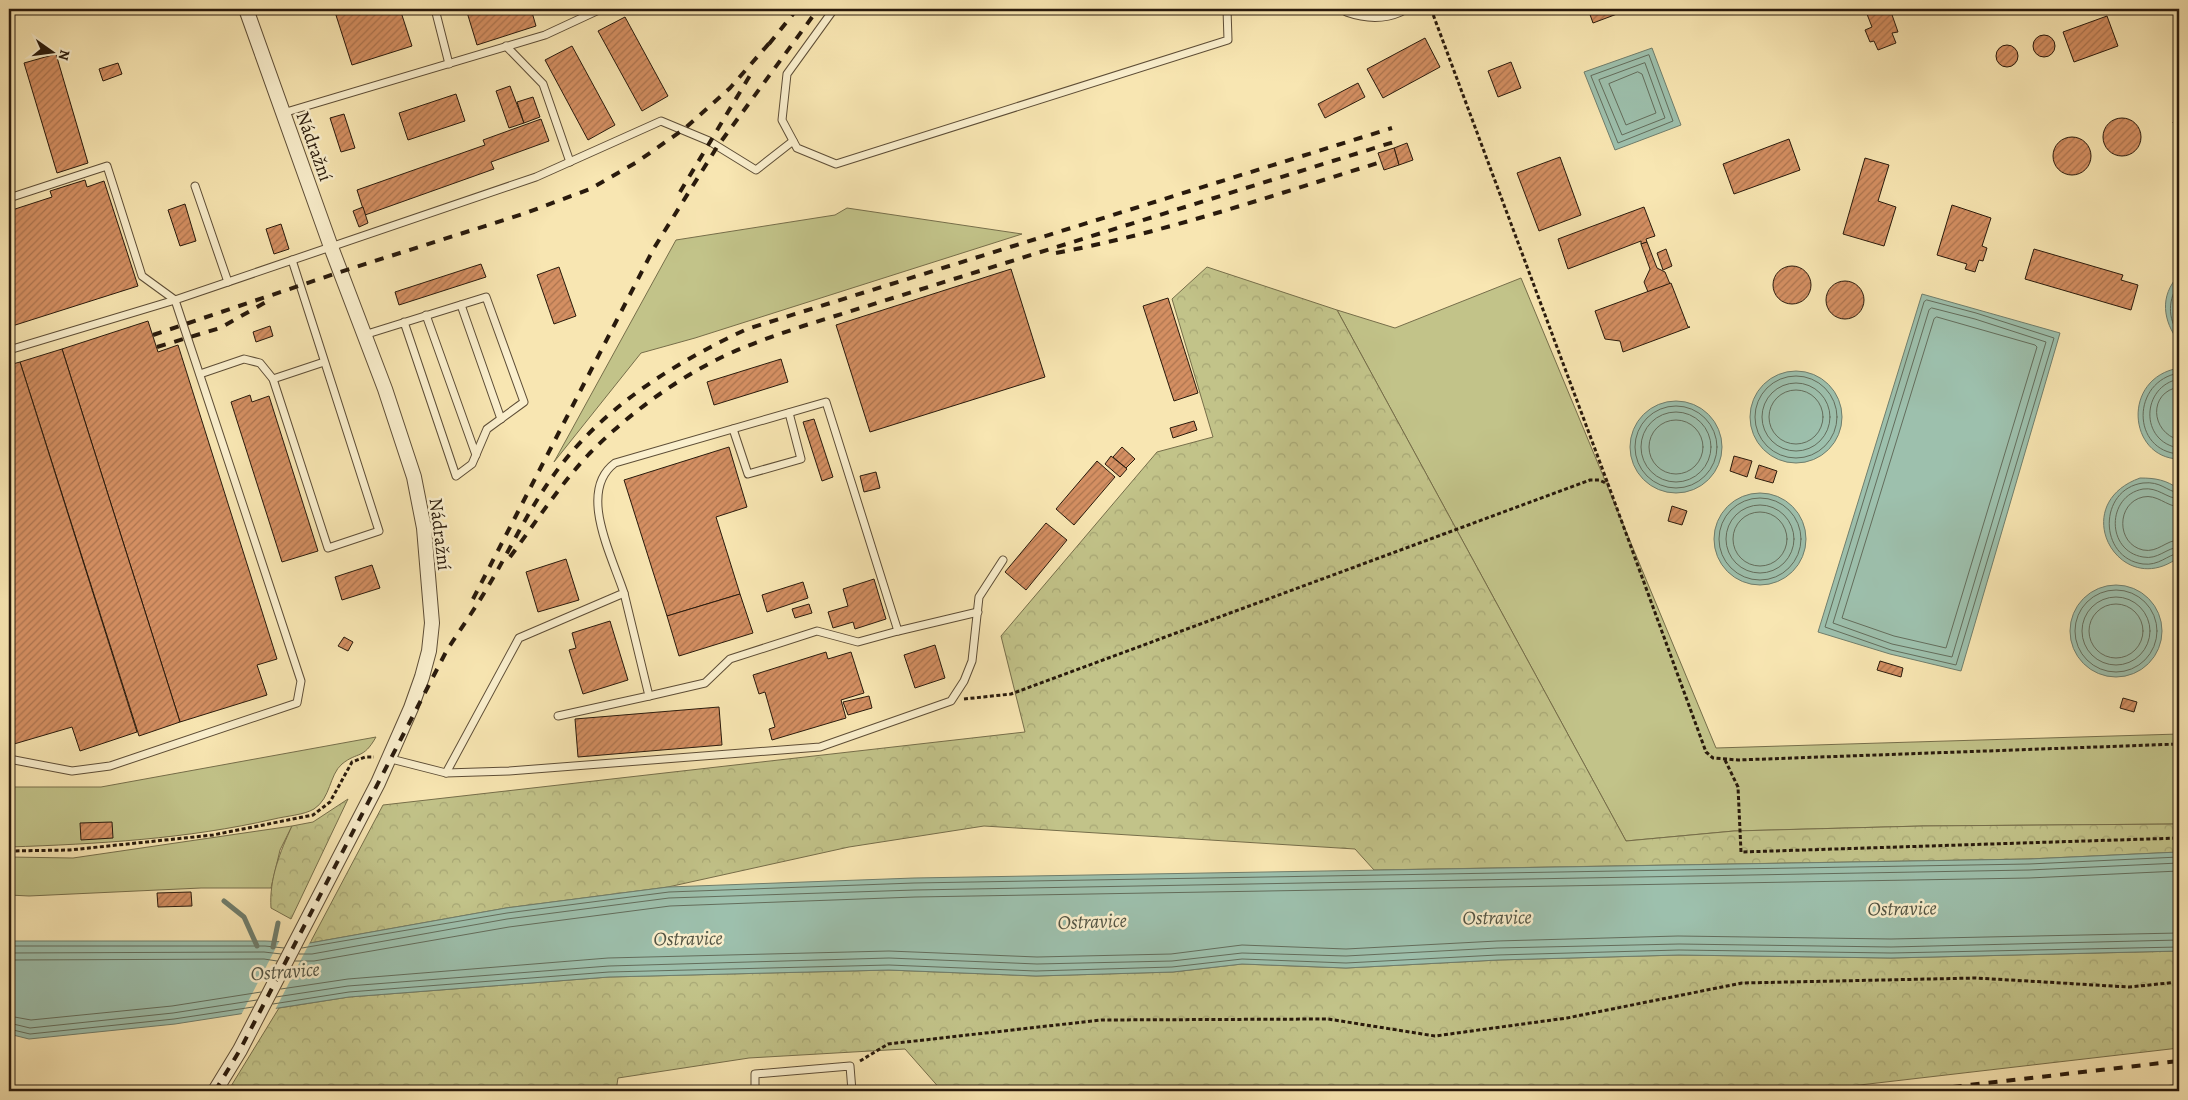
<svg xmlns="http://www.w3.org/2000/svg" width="2188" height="1100" font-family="Alegreya,serif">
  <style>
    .green { fill: #c2c389; stroke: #766e4a }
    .forest { fill: url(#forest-crowns); stroke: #766e4a }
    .water { fill: #9dc0ad; stroke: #6f7e6d }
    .pier { fill: #f8e6b2 }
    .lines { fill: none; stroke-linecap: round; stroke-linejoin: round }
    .shore { stroke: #636d5c; stroke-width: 1 }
    .stream { stroke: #6f7e6d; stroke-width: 5 }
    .building { fill: url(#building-hatch); stroke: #291a0c }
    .lane-casing { stroke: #5d4d36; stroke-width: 9 }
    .street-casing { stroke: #5d4d36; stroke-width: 16 }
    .path { stroke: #291a0c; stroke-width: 3; stroke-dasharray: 4 2.5; stroke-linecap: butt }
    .lane { stroke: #faefcd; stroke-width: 7 }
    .street { stroke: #faefcd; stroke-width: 14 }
    .rail { stroke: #291a0c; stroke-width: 4; stroke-dasharray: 9 9; stroke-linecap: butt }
    .labels { text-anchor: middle; stroke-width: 5; stroke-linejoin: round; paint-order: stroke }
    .street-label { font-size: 19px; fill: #291a0c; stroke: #faefcd }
    .water-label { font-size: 20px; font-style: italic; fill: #525444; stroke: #faefcd }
  </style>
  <defs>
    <pattern id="forest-crowns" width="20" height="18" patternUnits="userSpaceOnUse" patternTransform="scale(1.25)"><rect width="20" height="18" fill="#c2c389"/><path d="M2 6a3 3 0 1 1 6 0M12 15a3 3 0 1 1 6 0" fill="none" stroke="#a7a775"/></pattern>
    <pattern id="building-hatch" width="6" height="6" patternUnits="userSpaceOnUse" patternTransform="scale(1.25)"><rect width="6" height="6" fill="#d48f62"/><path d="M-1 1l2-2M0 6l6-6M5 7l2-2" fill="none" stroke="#ac744f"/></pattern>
  </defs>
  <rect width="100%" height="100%" fill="#f8e6b2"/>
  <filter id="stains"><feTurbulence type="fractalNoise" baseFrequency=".004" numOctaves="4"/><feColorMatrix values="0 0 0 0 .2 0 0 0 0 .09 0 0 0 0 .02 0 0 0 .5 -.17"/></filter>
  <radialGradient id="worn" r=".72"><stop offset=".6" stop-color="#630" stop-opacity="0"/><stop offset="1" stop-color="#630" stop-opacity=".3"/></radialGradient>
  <g class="green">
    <path d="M847 208 1022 234 695 338 641 353 554 462 676 240 835 215Z"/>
    <path d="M1521 278 1716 748 2179 734V824L1922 826 1734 831 1626 841 1337 310 1395 328Z"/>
    <path d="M376 737C363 760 358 751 342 764 329 775 331 798 314 809 304 815 286 816 274 819 187 839 97 844 9 847V787H101Z"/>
    <path d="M292 826 280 850 271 888H201L29 896 9 895V857L73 858Z"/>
  </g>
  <g class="forest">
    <path d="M1207 267 1337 310 1626 841 1734 831 1922 826 2179 824V852L2029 859 1374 870 1355 849 984 826 849 847 668 887 506 908 310 943 383 805 1025 732 1001 636 1157 452 1213 437 1172 299Z"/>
    <path d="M348 799 291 919 271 908C269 879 280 852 292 826L313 822Z"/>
    <path d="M2179 951V1048L1808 1091H942L905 1049 749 1058 618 1078 616 1091H228L279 1008 349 997 609 977 889 970 1036 976 1173 972 1242 964 1346 968 1498 960 1679 955 1891 958Z"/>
  </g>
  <g class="water">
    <path d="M1652 48 1681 125 1615 150 1584 72Z"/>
    <path d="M2179 275V342C2163 321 2159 296 2179 275Z"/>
    <path d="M1922 294 2060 333 1961 671 1890 654 1818 632Z"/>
    <path d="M2179 368V459C2128 458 2121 378 2179 368Z"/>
    <circle cx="1796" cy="417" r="46"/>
    <circle cx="1676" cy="447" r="46"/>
    <path d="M2140 478C2156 478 2166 480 2179 489V557C2120 602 2065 505 2140 478Z"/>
    <circle cx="1760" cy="539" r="46"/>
    <circle cx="2116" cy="631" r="46"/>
    <path d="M2179 852V951L1891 958 1679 955 1498 960 1346 968 1242 964 1173 972 1036 976 889 970 609 977 349 997 175 1024 29 1039 9 1034V941H265L310 943 506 908 668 887 914 878 2029 859Z"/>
  </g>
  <path class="pier" d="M280 940H311L274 1012 240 1017Z"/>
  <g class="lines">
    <g class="shore">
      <path d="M1649 55 1673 121 1618 143 1591 76Z"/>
      <path d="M1645 63 1665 118 1622 135 1599 80Z"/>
      <path d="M1638 72 1642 74 1656 113 1626 125 1609 84Z"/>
      <path d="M2179 283C2168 299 2167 318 2179 334"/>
      <path d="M1927 300 1976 313 2054 338 1956 665 1891 650 1825 627 1924 302Z"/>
      <path d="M1932 308 1975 319 2046 342 1952 657 1892 644 1833 623 1929 310Z"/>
      <path d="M1937 317 2035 345 2037 347 1946 648 1894 636 1842 618 1934 319Z"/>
      <path d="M2179 373C2131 381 2131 451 2179 454"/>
      <circle cx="1796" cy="417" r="41"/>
      <path d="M2179 379C2141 386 2139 442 2179 448"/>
      <circle cx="1796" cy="417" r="34"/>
      <path d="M2179 387C2148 392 2150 432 2179 440"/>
      <circle cx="1796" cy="417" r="27"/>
      <circle cx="1676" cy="447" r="41"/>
      <circle cx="1676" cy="447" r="35"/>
      <circle cx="1676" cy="447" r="27"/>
      <path d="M2179 493C2166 491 2161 481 2143 483 2098 489 2098 558 2143 564 2159 566 2167 555 2179 553"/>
      <circle cx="1760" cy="539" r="41"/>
      <path d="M2179 499C2166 498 2158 487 2143 489 2106 496 2106 551 2143 557 2158 560 2166 548 2179 547"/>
      <circle cx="1760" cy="539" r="34"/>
      <path d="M2179 507C2166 506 2157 494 2143 497 2116 503 2116 544 2143 550 2158 553 2166 540 2179 540"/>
      <circle cx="1760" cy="539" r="27"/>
      <circle cx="2116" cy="631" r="41"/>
      <circle cx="2116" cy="631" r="34"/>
      <circle cx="2116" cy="631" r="27"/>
      <path d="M9 946H265L284 948"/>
      <path d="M302 948 507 913 669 892 914 883 2029 864 2179 857"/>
      <path d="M9 953 264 952 281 954"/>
      <path d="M299 954H312L507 919 669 898 915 890 2029 870 2179 863"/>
      <path d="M9 960 264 959 277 961"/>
      <path d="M295 961H314L509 927 670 906 915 897 2029 878 2179 871"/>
      <path d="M281 989 348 979 608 958 889 951 1037 957 1171 954 1242 945 1346 949 1497 941 1678 936 1891 939 2179 933"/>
      <path d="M276 997 348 986 609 966 889 958 1037 964 1172 961 1242 953 1346 956 1497 948 1679 944 1891 947 2179 940"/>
      <path d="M273 1004 349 992 609 972 889 965 1036 971 1172 967 1242 959 1346 963 1497 955 1679 950 1891 953 2179 947"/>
      <path d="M9 1016 31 1020 172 1006 261 992"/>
      <path d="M9 1023 30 1028 173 1013 257 1000"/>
      <path d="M9 1029 30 1034 174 1019 253 1007"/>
    </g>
    <g class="stream">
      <path d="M224 901 244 917 257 946"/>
      <path d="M9 922 12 920"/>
      <path d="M273 947 278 923"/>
    </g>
  </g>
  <g class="building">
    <path d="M334 9H400L412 46 352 65Z"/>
    <path d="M466 9H531L536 26 477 45Z"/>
    <path d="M1588 9H1624L1625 11 1593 23Z"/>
    <path d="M1865 9H1890L1898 32 1892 33 1896 43 1878 50 1874 41 1870 42 1865 30 1872 27Z"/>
    <path d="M2107 16 2118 46 2074 62 2063 32Z"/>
    <path d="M625 17 668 96 642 111 598 31Z"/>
    <circle cx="2044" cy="46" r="11"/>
    <path d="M1425 38 1440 67 1383 98 1367 69Z"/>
    <circle cx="2007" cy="56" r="11"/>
    <path d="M572 46 615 125 588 140 545 60Z"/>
    <path d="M56 54 88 163 57 173 24 63Z"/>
    <path d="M1511 62 1521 88 1498 97 1488 71Z"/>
    <path d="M118 63 122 74 103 81 99 69Z"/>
    <path d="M1358 83 1365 97 1325 118 1318 104Z"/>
    <path d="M510 86 524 123 509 128 496 91Z"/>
    <path d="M456 94 465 121 408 140 399 113Z"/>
    <path d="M533 97 540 117 524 123 517 102Z"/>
    <path d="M344 114 355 148 341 152 330 118Z"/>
    <circle cx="2122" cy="137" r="19"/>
    <path d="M541 119 549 141 491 162 494 169 365 215 357 190 485 145 483 140Z"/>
    <path d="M2179 120V139L2173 122Z"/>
    <circle cx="2072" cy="156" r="19"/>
    <path d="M1789 139 1800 170 1734 194 1723 164Z"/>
    <path d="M1407 143 1413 160 1399 165 1394 148Z"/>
    <path d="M1394 148 1399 165 1384 170 1378 153Z"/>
    <path d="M1560 157 1581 215 1539 231 1517 173Z"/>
    <path d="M1865 158 1889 165 1878 201 1896 207 1884 246 1843 234Z"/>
    <path d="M85 180 87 187 104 181 138 286 9 327V211L52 197 50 191Z"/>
    <path d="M185 204 196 241 180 246 168 210Z"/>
    <path d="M1952 205 1991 218 1982 246 1987 248 1983 261 1979 260 1975 272 1965 269 1967 264 1937 255Z"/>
    <path d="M363 207 368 223 359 227 353 211Z"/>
    <path d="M1644 207 1655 236 1646 239 1647 242 1641 244V241L1568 269 1558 239Z"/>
    <path d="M281 224 289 249 274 254 266 229Z"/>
    <path d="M1647 242 1657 268 1665 272 1670 284 1648 292 1644 282 1650 269 1641 244Z"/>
    <path d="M1666 249 1672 266 1663 270 1657 253Z"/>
    <path d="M2034 249 2123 275 2121 280 2138 285 2131 310 2025 279Z"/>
    <path d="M481 264 486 277 399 305 395 292Z"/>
    <circle cx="1792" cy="285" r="19"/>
    <path d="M559 267 576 316 554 324 537 275Z"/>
    <path d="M1011 269 1045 377 870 432 836 325Z"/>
    <circle cx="1845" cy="300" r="19"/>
    <path d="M1671 283 1688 327H1690L1623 352 1620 341 1605 339 1595 311Z"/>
    <path d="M1168 298 1198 393 1174 401 1143 306Z"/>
    <path d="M148 321 158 352 178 345 277 659 257 665 267 695 180 722 62 349Z"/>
    <path d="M270 326 273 336 256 342 253 332Z"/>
    <path d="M62 349 180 722 139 736 20 362Z"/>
    <path d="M781 359 788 382 714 405 707 382Z"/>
    <path d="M20 362 137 732 80 751 72 727 14 744 9 727V365Z"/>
    <path d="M250 395 252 402 269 396 318 551 282 562 231 402Z"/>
    <path d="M814 419 833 477 822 481 803 422Z"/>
    <path d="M1194 421 1197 430 1173 438 1170 428Z"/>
    <path d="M729 447 747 507 716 517 740 594 667 616 624 480Z"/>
    <path d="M1122 447 1135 459 1126 468 1113 457Z"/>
    <path d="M1111 456 1127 469 1120 477 1105 464Z"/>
    <path d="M1734 456 1752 461 1747 477 1730 471Z"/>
    <path d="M1097 461 1115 477 1074 525 1056 509Z"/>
    <path d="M1759 465 1777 471 1773 483 1755 478Z"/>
    <path d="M876 472 880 488 864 492 860 476Z"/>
    <path d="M1672 506 1687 511 1682 525 1668 521Z"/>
    <path d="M1046 523 1067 540 1026 590 1005 572Z"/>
    <path d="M566 559 579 600 538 612 526 572Z"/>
    <path d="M372 565 380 588 342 600 335 577Z"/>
    <path d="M874 579 886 619 855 629 853 622 833 628 828 612 848 606 843 589Z"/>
    <path d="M803 582 808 598 767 612 762 595Z"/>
    <path d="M740 594 753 633 679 656 667 616Z"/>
    <path d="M809 604 812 613 795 618 792 609Z"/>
    <path d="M610 621 628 680 583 694 569 650 576 648 572 633Z"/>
    <path d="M344 637 353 642 348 651 338 646Z"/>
    <path d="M935 645 945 678 915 688 904 655Z"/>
    <path d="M826 652 828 659 851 652 864 693 841 700 846 718 772 740 769 729 775 727 765 692 759 694 753 675Z"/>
    <path d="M1880 661 1903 668 1901 677 1877 670Z"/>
    <path d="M869 696 872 708 848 715 843 702Z"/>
    <path d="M2123 698 2137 702 2134 712 2120 708Z"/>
    <path d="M719 707 722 745 578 757 575 719Z"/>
    <path d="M112 822 113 838 81 840 80 823Z"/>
    <path d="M191 892 192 906 158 907 157 893Z"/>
  </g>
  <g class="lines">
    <g class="lane-casing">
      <g id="lane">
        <path d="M435 9 449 64"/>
        <path d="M834 9 787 74 782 120 797 148 836 164 1228 40 1227 9"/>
        <path d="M506 46 543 84 570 162"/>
        <path d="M283 113 545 35 601 9"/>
        <path d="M195 186 228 282"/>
        <path d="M9 198 107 166 142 276 175 300"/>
        <path d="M461 305 501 419"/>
        <path d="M426 315 476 455"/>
        <path d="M364 335 486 297 524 402 487 429 472 464 456 476 404 322"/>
        <path d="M9 350 175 300"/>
        <path d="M200 374 244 359 260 363 273 379 328 548 379 531 292 260"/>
        <path d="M273 379 324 362"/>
        <path d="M733 429 748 474 801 459 789 413"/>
        <path d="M649 696 705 683 730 659 817 631 858 642 898 631"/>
        <path d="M558 716 649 696 624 593"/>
        <path d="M387 758 446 773 509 771 820 747 951 701 964 681 972 661 979 597 1003 560"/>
        <path d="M9 759 72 771 110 766 297 703 301 681 175 300 536 177 661 121 709 141 756 170 793 141"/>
        <path d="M446 773 519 638 624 593C612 556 577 491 615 463L826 402 898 631 978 612"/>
        <path d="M755 1091V1074L850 1066 852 1091"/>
      </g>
    </g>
    <g class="street-casing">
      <g id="street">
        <path d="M1348 9C1365 15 1383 16 1399 9"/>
        <path d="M215 1091 240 1050 378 783 411 708 422 677 429 651 432 623 424 528 414 477 385 389 331 247 246 9"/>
      </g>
    </g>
    <g class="path">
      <path d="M1431 9 1608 484"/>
      <path d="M964 699 1011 694 1590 480H1599L1608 484 1706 752 1713 758 1738 760 2179 744"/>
      <path d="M1725 760 1738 787 1741 852 2179 838"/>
      <path d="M9 851 70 850 213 835 313 815 330 802 352 762 365 757H374"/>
      <path d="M860 1061 888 1044 1101 1020 1328 1019 1435 1036 1567 1018 1742 983 1976 978 2129 987 2179 982"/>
    </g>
    <use href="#lane" class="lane"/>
    <use href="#street" class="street"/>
    <g class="rail">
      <path d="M769 44 797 9"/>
      <path d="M680 192 752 72"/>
      <path d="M1056 253C1167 232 1274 195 1381 162"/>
      <path d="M153 335 340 272 523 214 590 189 637 162 684 129 730 88 772 40"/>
      <path d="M157 347 220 328 266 302"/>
      <path d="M510 557C536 522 559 486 589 454 631 411 689 369 745 347 764 339 783 333 803 326L1397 141"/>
      <path d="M473 599 654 248 717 147 818 9"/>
      <path d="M215 1091 240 1050 447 650C460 630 474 610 486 590 509 552 527 512 553 476 601 408 674 363 747 329L1392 128"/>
      <path d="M1917 1091 2179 1061"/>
      <path d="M2133 1091 2179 1086"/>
    </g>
  </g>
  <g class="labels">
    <g class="street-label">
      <text transform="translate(315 146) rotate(70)" y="7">Nádražní</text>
      <text transform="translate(441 534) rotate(83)" y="7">Nádražní</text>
    </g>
    <g class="water-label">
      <text transform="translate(1902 908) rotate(-1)" y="7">Ostravice</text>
      <text transform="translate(1497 917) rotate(-1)" y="7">Ostravice</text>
      <text transform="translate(1092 921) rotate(-2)" y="7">Ostravice</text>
      <text transform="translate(688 938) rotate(-1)" y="7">Ostravice</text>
      <text transform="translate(285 971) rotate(-4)" y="7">Ostravice</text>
    </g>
  </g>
  <rect width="2188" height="1100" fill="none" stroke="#f8e6b2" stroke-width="30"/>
  <rect x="10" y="10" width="2168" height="1080" fill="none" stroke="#291a0c" stroke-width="2.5"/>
  <rect x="15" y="15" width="2158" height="1070" fill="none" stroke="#291a0c"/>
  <g transform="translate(52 52) rotate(104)" stroke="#faefcd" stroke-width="4" paint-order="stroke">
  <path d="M0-4L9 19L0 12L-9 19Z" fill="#291a0c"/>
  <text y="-8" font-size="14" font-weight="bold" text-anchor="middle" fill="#291a0c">N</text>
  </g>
  <rect width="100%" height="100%" filter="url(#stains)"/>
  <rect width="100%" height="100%" fill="url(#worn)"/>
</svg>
